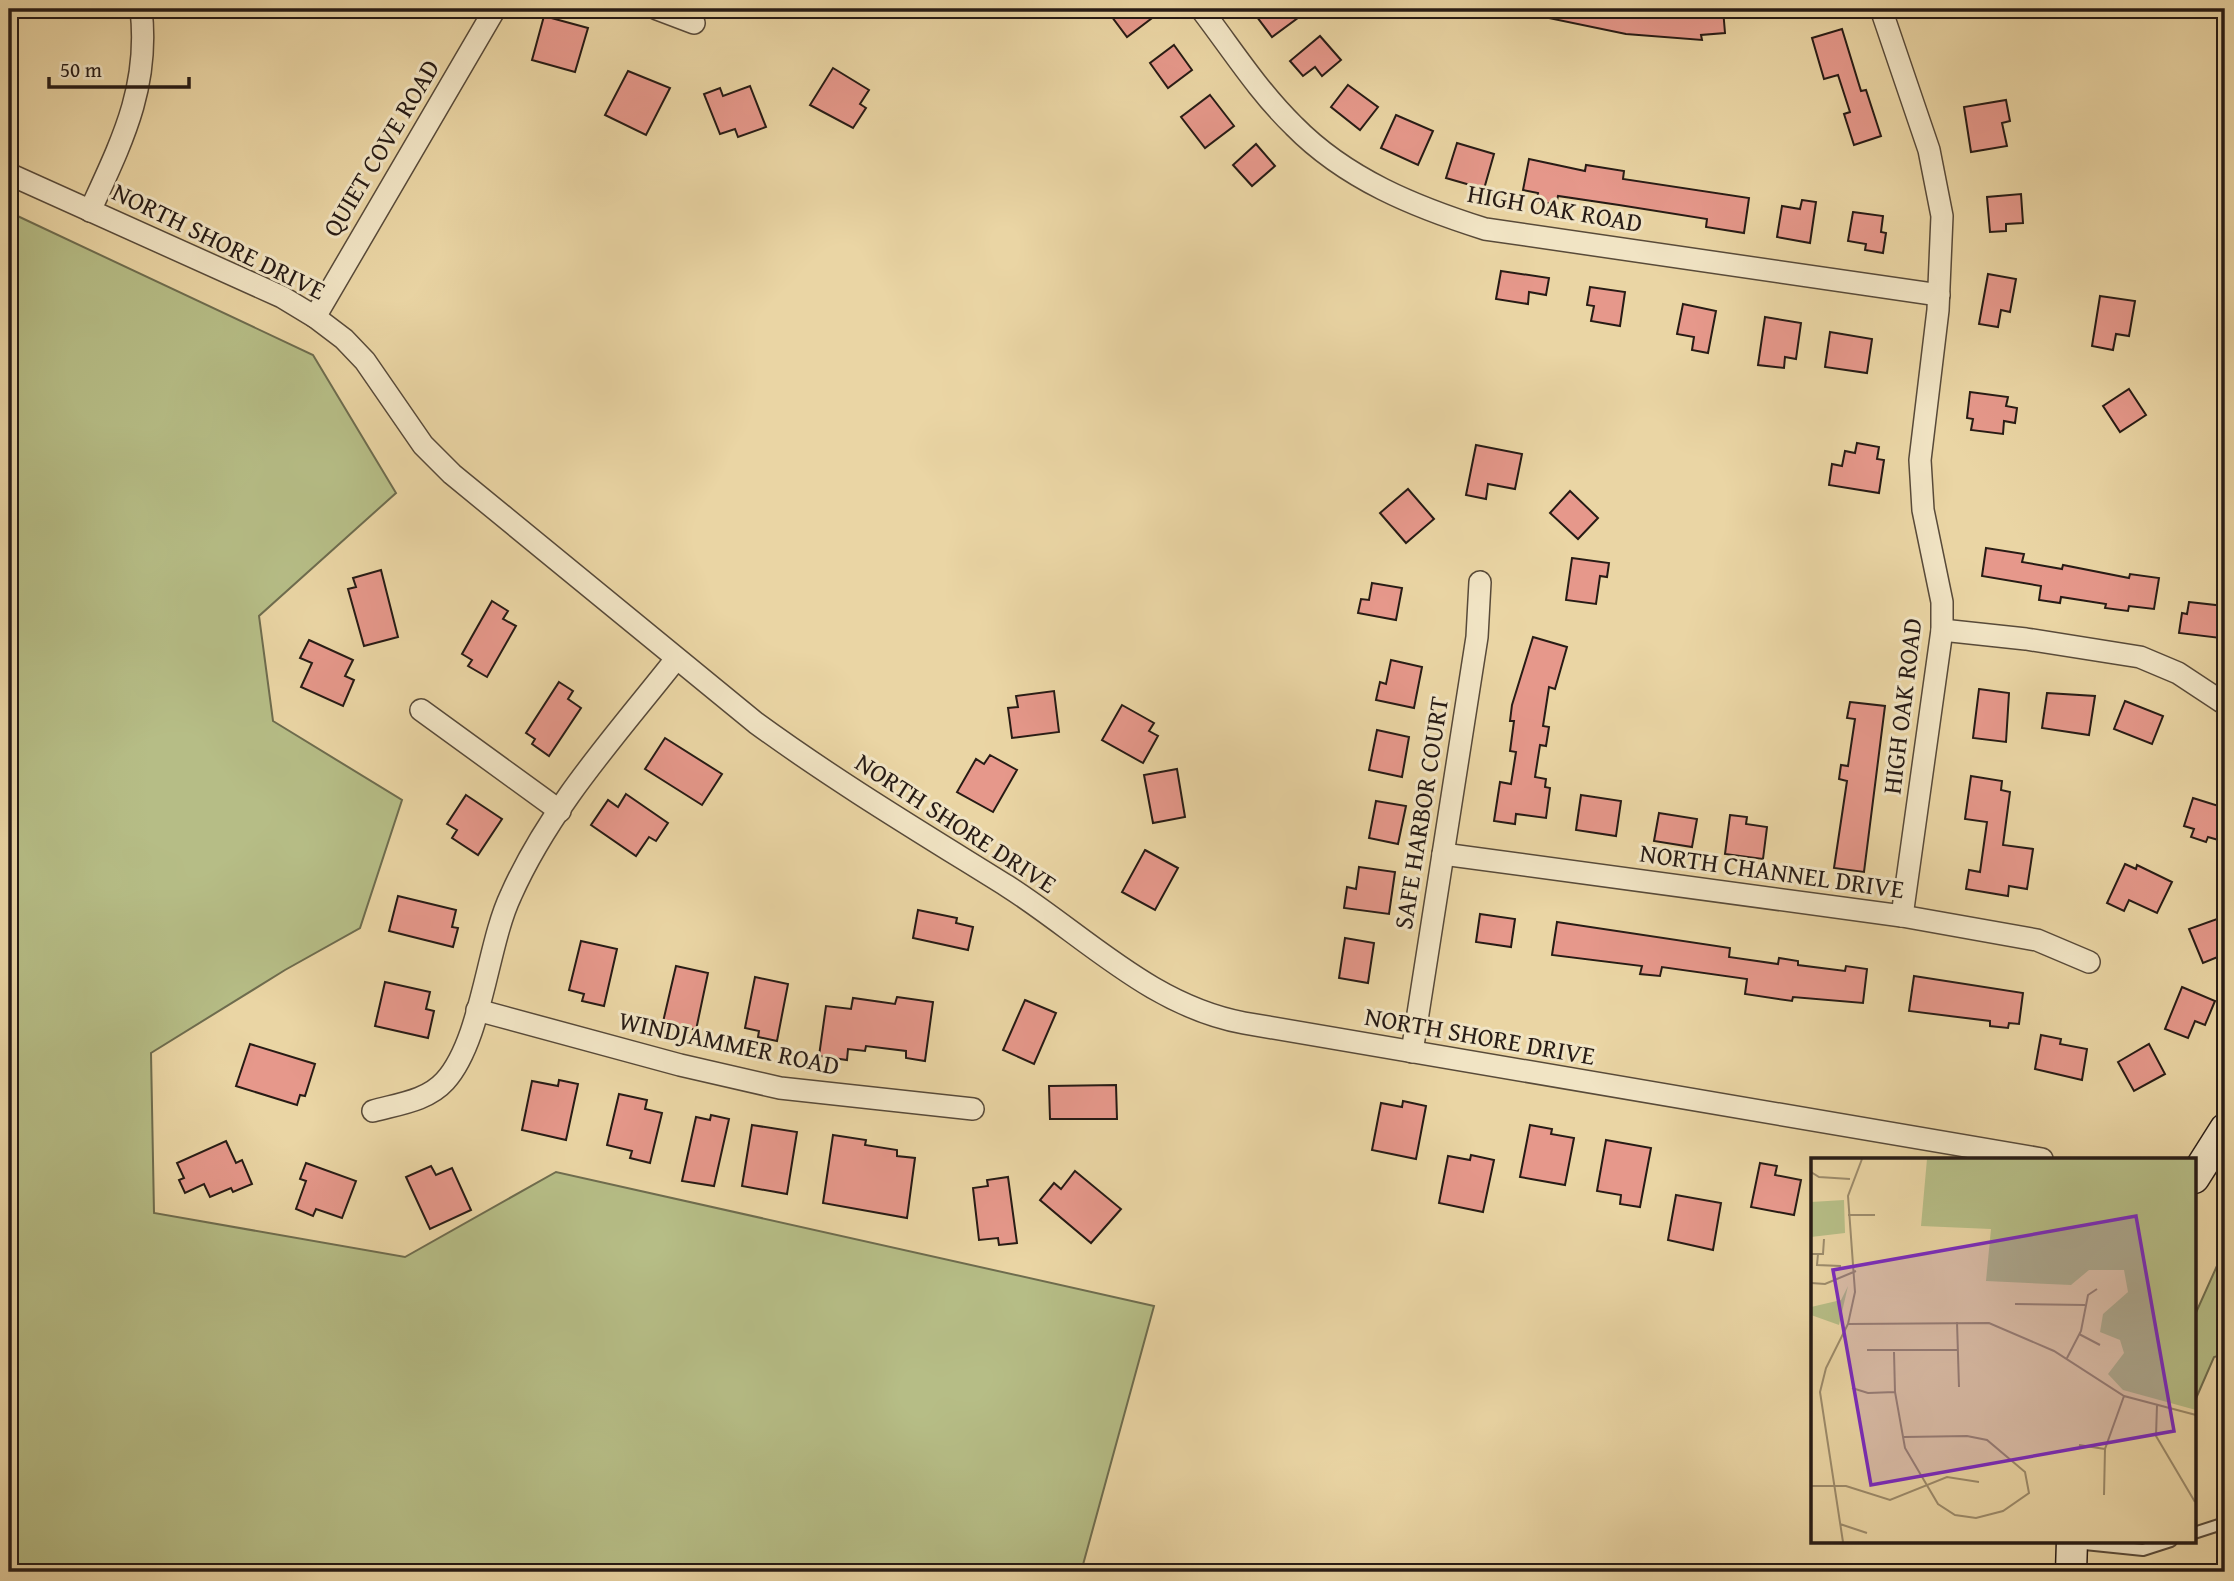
<svg xmlns="http://www.w3.org/2000/svg" width="2234" height="1581" font-family="'Gentium Book Plus',serif">
  <style>
    .green { fill: #b6bd86; stroke: #6e6c4e; stroke-width: 2 }
    .building { fill: #e6988b; stroke: #271b15; stroke-width: 2 }
    .lines { fill: none; stroke-linecap: round; stroke-linejoin: round }
    .lane-casing { stroke: #584a39; stroke-width: 14 }
    .street-casing { stroke: #584a39; stroke-width: 24 }
    .secondary-casing { stroke: #271b15; stroke-width: 33 }
    .lane { stroke: #f1e4c4; stroke-width: 10 }
    .street { stroke: #f1e4c4; stroke-width: 21 }
    .secondary { stroke: #f1e4c4; stroke-width: 30 }
    .labels { text-anchor: middle; stroke-width: 6; stroke-linejoin: round; paint-order: stroke }
    .street-label { font-size: 26px; fill: #271b15; stroke: #f1e4c4 }
    .inset-road { fill: none; stroke: #9c8b6b; stroke-width: 2 }
    .view { fill: #7b2cbf; fill-opacity: 0.15; stroke: #7b2cbf; stroke-width: 3.5 }
    .inset-edge { fill: none; stroke: #271b15; stroke-width: 3.5 }
  </style>
  <rect width="100%" height="100%" fill="#ead5a4"/>
  <filter id="stains"><feTurbulence type="fractalNoise" baseFrequency=".00286" numOctaves="4"/><feColorMatrix values="0 0 0 0 .2 0 0 0 0 .09 0 0 0 0 .02 0 0 0 .5 -.17"/></filter>
  <radialGradient id="worn" r=".72"><stop offset=".6" stop-color="#630" stop-opacity="0"/><stop offset="1" stop-color="#630" stop-opacity=".3"/></radialGradient>
  <g class="green">
    <path d="M9 212 313 355 396 493 259 616 273 721 402 800 360 928 285 970 151 1053 154 1213 405 1257 556 1172 1154 1306 1081 1572H9Z"/>
    <path d="M2225 1248V1354L2214 1357 2194 1403V1317Z"/>
  </g>
  <g class="building">
    <path d="M1106 9H1164L1127 37Z"/>
    <path d="M1251 9H1310L1272 37Z"/>
    <path d="M1540 9H1723L1725 33 1701 35 1702 40 1626 34 1539 16Z"/>
    <path d="M544 16 588 28 575 72 532 60Z"/>
    <path d="M1842 29 1861 91 1866 90 1881 136 1854 145 1844 114 1850 112 1838 75 1824 79 1812 38Z"/>
    <path d="M1320 36 1341 60 1322 76 1315 67 1303 76 1290 61Z"/>
    <path d="M1174 45 1192 70 1168 88 1150 63Z"/>
    <path d="M833 68 869 90 860 104 866 108 853 128 810 105Z"/>
    <path d="M628 71 670 88 646 135 605 115Z"/>
    <path d="M1348 85 1378 107 1360 130 1331 107Z"/>
    <path d="M750 86 766 127 738 137 735 129 720 134 704 94 720 88 723 96Z"/>
    <path d="M1210 95 1234 126 1205 148 1181 117Z"/>
    <path d="M2006 100 2010 121 2002 123 2007 146 1971 152 1964 107Z"/>
    <path d="M1396 115 1433 131 1418 165 1381 148Z"/>
    <path d="M1457 143 1494 154 1484 189 1446 178Z"/>
    <path d="M1256 144 1275 166 1252 186 1233 165Z"/>
    <path d="M1529 159 1585 171 1586 165 1624 171 1623 179 1749 198 1744 233 1706 227 1707 219 1619 205 1558 196 1556 205 1537 201 1538 193 1523 190Z"/>
    <path d="M2021 194 2023 223 2006 224V231L1990 232 1987 197Z"/>
    <path d="M1802 200 1816 202 1810 243 1777 237 1782 206 1800 209Z"/>
    <path d="M1853 212 1883 216 1881 232 1886 233 1883 253 1865 250 1866 244 1848 241Z"/>
    <path d="M1501 271 1549 278 1546 295 1529 292 1528 304 1496 299Z"/>
    <path d="M1988 274 2016 279 2010 312 2001 310 1998 327 1979 324Z"/>
    <path d="M1590 287 1625 292 1620 326 1591 321 1594 306 1587 305Z"/>
    <path d="M2100 296 2135 301 2129 336 2116 334 2113 350 2092 346Z"/>
    <path d="M1683 304 1716 311 1708 353 1692 350 1694 337 1677 334Z"/>
    <path d="M1765 317 1801 323 1796 359 1785 357 1784 368 1758 365Z"/>
    <path d="M1830 332 1872 339 1867 373 1825 367Z"/>
    <path d="M2129 389 2146 415 2120 432 2103 406Z"/>
    <path d="M1970 392 2008 397 2006 406 2017 408 2015 423 2004 421 2003 434 1971 430 1973 419 1967 418Z"/>
    <path d="M1857 443 1879 447 1877 459 1884 460 1879 493 1829 485 1832 464 1842 466 1845 451 1855 453Z"/>
    <path d="M1476 445 1522 454 1515 489 1488 484 1486 499 1466 495Z"/>
    <path d="M1408 489 1434 519 1406 543 1380 513Z"/>
    <path d="M1570 491 1598 518 1578 539 1550 513Z"/>
    <path d="M1986 548 2024 554 2022 562 2062 569 2063 565 2129 578 2130 574 2159 578 2154 609 2129 606 2128 611 2105 608 2106 604 2061 597 2060 603 2039 600 2041 586 1982 576Z"/>
    <path d="M1572 558 1609 563 1607 577 1600 576 1596 604 1566 600Z"/>
    <path d="M381 570 398 637 364 646 348 589 356 587 353 578Z"/>
    <path d="M1372 583 1402 588 1396 620 1358 613 1361 599 1369 600Z"/>
    <path d="M492 601 508 611 503 619 516 626 487 677 468 666 472 660 462 654Z"/>
    <path d="M2189 602 2224 606 2220 638 2179 633 2182 613 2187 614Z"/>
    <path d="M1533 637 1567 647 1555 689 1549 687 1543 726 1549 727 1546 746 1540 745 1535 777 1546 779 1545 787 1550 788 1546 818 1516 814 1515 824 1494 821 1500 782 1511 784 1516 752 1510 751 1514 721H1510L1512 705Z"/>
    <path d="M309 640 353 660 345 676 354 680 343 706 301 687 312 663 300 658Z"/>
    <path d="M1391 660 1422 667 1414 708 1376 700 1380 682 1386 684Z"/>
    <path d="M559 682 573 691 568 699 581 708 549 756 532 744 535 739 526 733Z"/>
    <path d="M1979 689 2009 693 2006 742 1973 738Z"/>
    <path d="M1054 691 1059 732 1012 738 1008 708 1018 707 1016 696Z"/>
    <path d="M2047 693 2095 696 2089 735 2042 728Z"/>
    <path d="M2125 701 2163 716 2152 744 2114 729Z"/>
    <path d="M1850 702 1885 706 1864 872 1834 868 1847 781 1839 779 1841 765 1848 766 1855 719 1847 718Z"/>
    <path d="M1122 705 1154 723 1149 731 1158 736 1143 763 1102 740Z"/>
    <path d="M1377 730 1409 737 1402 777 1369 770Z"/>
    <path d="M665 738 722 774 702 805 645 769Z"/>
    <path d="M990 755 1017 770 993 812 957 792 976 759 984 764Z"/>
    <path d="M1177 769 1185 817 1153 823 1144 775Z"/>
    <path d="M1971 776 2002 781 2001 790 2010 792 2003 845 2033 849 2027 889 2009 886 2008 896 1966 889 1969 870 1980 872 1987 822 1965 819Z"/>
    <path d="M626 794 668 823 656 841 649 837 636 856 591 825 608 800 618 807Z"/>
    <path d="M466 795 502 819 478 855 452 838 457 830 447 824Z"/>
    <path d="M1581 795 1621 801 1616 836 1576 830Z"/>
    <path d="M2193 798 2225 808V842L2208 837 2206 842 2191 837 2194 829 2184 826Z"/>
    <path d="M1376 801 1406 806 1398 844 1369 838Z"/>
    <path d="M1659 813 1697 819 1692 847 1654 841Z"/>
    <path d="M1730 815 1747 817 1746 824 1767 827 1763 859 1725 854Z"/>
    <path d="M1145 850 1178 868 1155 910 1122 892Z"/>
    <path d="M2125 864 2136 869 2137 865 2172 882 2157 913 2129 900 2124 911 2107 903Z"/>
    <path d="M1359 867 1395 872 1389 914 1344 908 1347 887 1356 889Z"/>
    <path d="M398 896 456 910 452 927 458 928 453 947 389 931Z"/>
    <path d="M918 910 957 918 956 923 973 927 968 950 913 938Z"/>
    <path d="M1480 914 1515 919 1511 947 1476 942Z"/>
    <path d="M2217 919 2225 940V954L2203 963 2189 929Z"/>
    <path d="M1557 922 1730 948 1729 957 1778 964 1779 958 1798 961V965L1845 971 1846 966 1867 969 1863 1003 1793 997 1792 1001 1745 994 1747 979 1662 967 1660 976 1640 974 1642 966 1552 955Z"/>
    <path d="M1345 938 1374 943 1368 983 1339 978Z"/>
    <path d="M581 941 617 949 604 1006 582 1001 584 994 569 990Z"/>
    <path d="M676 966 708 973 696 1030 663 1022Z"/>
    <path d="M1914 976 2023 993 2019 1024 2009 1023 2008 1028 1990 1026V1021L1909 1011Z"/>
    <path d="M755 977 788 984 777 1041 758 1037 759 1031 745 1028Z"/>
    <path d="M385 982 430 992 426 1009 434 1011 428 1038 375 1026Z"/>
    <path d="M2182 987 2215 1001 2205 1025 2195 1021 2188 1038 2165 1029Z"/>
    <path d="M897 997 933 1002 925 1061 906 1058V1051L866 1046 865 1051 848 1049 847 1060 819 1056 826 1006 851 1009 853 998 895 1004Z"/>
    <path d="M1025 1000 1056 1013 1034 1064 1003 1050Z"/>
    <path d="M2041 1035 2061 1039 2060 1044 2087 1049 2082 1080 2035 1069Z"/>
    <path d="M250 1044 315 1064 305 1096 300 1095 297 1105 236 1086Z"/>
    <path d="M2149 1044 2165 1074 2134 1091 2118 1062Z"/>
    <path d="M559 1080 578 1084 566 1140 522 1130 532 1081 558 1086Z"/>
    <path d="M1116 1085 1117 1119H1050L1049 1086Z"/>
    <path d="M619 1094 647 1100 645 1109 662 1113 650 1163 630 1158 632 1151 607 1145Z"/>
    <path d="M1403 1101 1426 1106 1416 1159 1372 1150 1381 1103 1402 1107Z"/>
    <path d="M711 1115 729 1119 714 1186 682 1181 696 1117 710 1120Z"/>
    <path d="M752 1125 797 1132 787 1194 742 1186Z"/>
    <path d="M1530 1125 1552 1129 1551 1134 1574 1138 1565 1185 1520 1177Z"/>
    <path d="M833 1135 866 1140 865 1145 897 1150V1156L915 1158 907 1218 823 1203Z"/>
    <path d="M1606 1140 1651 1148 1640 1207 1620 1204 1621 1195 1597 1191Z"/>
    <path d="M226 1141 236 1163 242 1160 252 1184 233 1192 231 1188 210 1197 204 1184 185 1193 179 1180 184 1178 177 1163Z"/>
    <path d="M1471 1155 1494 1160 1483 1212 1439 1203 1448 1156 1470 1160Z"/>
    <path d="M306 1163 356 1181 342 1218 316 1209 313 1216 296 1209 306 1181 300 1179Z"/>
    <path d="M1760 1163 1777 1166 1775 1175 1801 1180 1794 1215 1751 1207Z"/>
    <path d="M431 1166 436 1175 452 1168 471 1210 430 1229 406 1177Z"/>
    <path d="M1075 1171 1121 1209 1091 1243 1040 1200 1054 1183 1061 1189Z"/>
    <path d="M1008 1177 1017 1243 999 1245 998 1238 979 1240 973 1188 988 1186 987 1180Z"/>
    <path d="M1676 1195 1721 1203 1713 1250 1668 1240Z"/>
  </g>
  <g class="lines">
    <g class="lane-casing">
      <g id="lane">
        <path d="M2194 1533 2225 1523"/>
        <path d="M2075 1543 2143 1550 2171 1541"/>
      </g>
    </g>
    <g class="street-casing">
      <g id="street">
        <path d="M657 9 694 23"/>
        <path d="M1201 9C1231 48 1258 91 1294 126 1346 179 1415 207 1485 229L1939 295"/>
        <path d="M1881 9 1929 150 1942 216 1938 310 1920 460 1923 510 1942 602V630L1902 916"/>
        <path d="M9 174 282 297 315 317 344 339 365 361 423 445 452 474 756 723C837 782 922 833 1007 886 1084 935 1151 1006 1244 1023L2042 1159"/>
        <path d="M90 211C122 141 150 87 141 9"/>
        <path d="M315 317 495 9"/>
        <path d="M1942 630 2026 639 2140 657 2178 673 2225 704"/>
        <path d="M421 710 560 811"/>
        <path d="M1443 854 1902 916 2037 940 2089 962"/>
        <path d="M477 1010 680 1065 780 1088 973 1109"/>
        <path d="M1412 1052 1477 637 1480 582"/>
        <path d="M373 1111C398 1104 427 1101 445 1081 482 1040 487 945 511 895 550 807 617 734 676 659"/>
      </g>
    </g>
    <g class="secondary-casing">
      <g id="secondary">
        <path d="M2194 1178 2225 1129"/>
        <path d="M2071 1572 2072 1541"/>
      </g>
    </g>
    <use href="#lane" class="lane"/>
    <use href="#street" class="street"/>
    <use href="#secondary" class="secondary"/>
  </g>
  <g class="labels">
    <g class="street-label">
      <text transform="translate(381 148) rotate(-59)" y="9">QUIET COVE ROAD</text>
      <text transform="translate(1555 208) rotate(10)" y="9">HIGH OAK ROAD</text>
      <text transform="translate(219 241) rotate(26)" y="9">NORTH SHORE DRIVE</text>
      <text transform="translate(1902 706) rotate(-83)" y="9">HIGH OAK ROAD</text>
      <text transform="translate(1421 813) rotate(-81)" y="9">SAFE HARBOR COURT</text>
      <text transform="translate(956 823) rotate(33)" y="9">NORTH SHORE DRIVE</text>
      <text transform="translate(1772 871) rotate(8)" y="9">NORTH CHANNEL DRIVE</text>
      <text transform="translate(1480 1036) rotate(10)" y="9">NORTH SHORE DRIVE</text>
      <text transform="translate(729 1043) rotate(12)" y="9">WINDJAMMER ROAD</text>
    </g>
  </g>
  <g transform="translate(1811 1158)">
    <rect width="385" height="385" fill="#ead5a4"/>
    <path d="M116 1H385V252L312 232 297 216 313 195 309 182 289 174 292 156 317 134 313 112H278L260 127 175 123 180 71 110 68ZM33 42 34 75 0 79V44ZM37 128 28 167 0 157V149L30 142Z" fill="#b6bd86"/>
    <path class="inset-road" d="M0 14 8 19 39 21M37 57H64M0 96H12L13 81M7 96 6 107 30 108M0 125 14 126 45 113M204 146 274 147M146 164 148 229M37 166 178 165 243 193 313 238 385 257M268 176 289 187M56 192H147M83 194 84 234 94 290 127 346 144 357 165 360 192 353 218 335 214 314 176 282 156 278 93 279M256 200 270 173 277 137 286 131M41 230 57 235 84 234M346 247 345 278 384 344M268 287 294 291M0 328H35L79 342 136 319 168 324M293 337 294 291 313 238M29 366 56 375M32 384 9 234 15 210 37 166 44 134 37 38 51 1"/>
    <path class="view" d="M325 58 363 273 60 327 22 112Z"/>
    <rect width="385" height="385" class="inset-edge"/>
  </g>
  <rect width="2234" height="1581" fill="none" stroke="#ead5a4" stroke-width="35"/>
  <rect x="10" y="10" width="2213" height="1560" fill="none" stroke="#271b15" stroke-width="3.5"/>
  <rect x="18" y="18" width="2199" height="1546" fill="none" stroke="#271b15" stroke-width="2"/>
  <path d="M49 77v10h140v-10" fill="none" stroke="#271b15" stroke-width="3.5"/>
  <text x="60" y="77" font-size="21" fill="#271b15" stroke="#f1e4c4" stroke-width="5" paint-order="stroke">50 m</text>
  <rect width="100%" height="100%" filter="url(#stains)"/>
  <rect width="100%" height="100%" fill="url(#worn)"/>
</svg>
